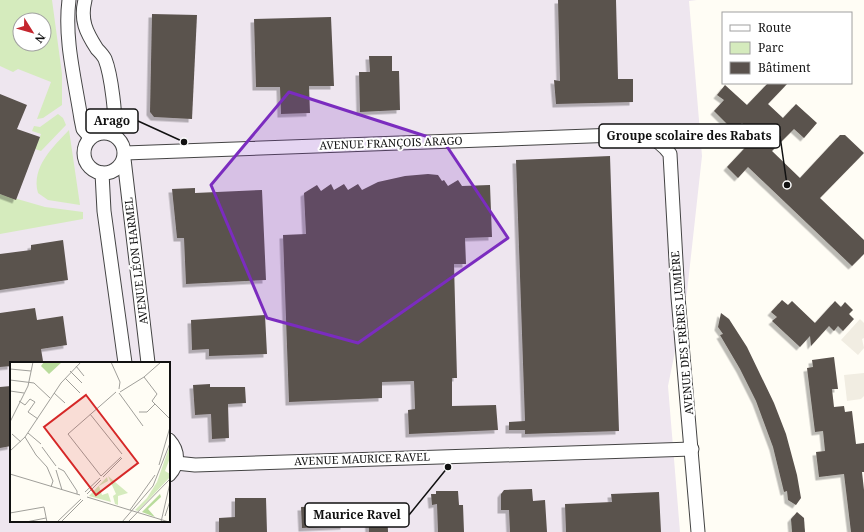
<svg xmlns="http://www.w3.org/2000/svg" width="864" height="532" font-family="'Noto Serif',serif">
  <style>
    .industrial { fill: #eee6ef; fill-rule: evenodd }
    .green { fill: #d5ebbd; fill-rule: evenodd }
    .plaza { fill: #f1ede2 }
    .building { fill: #5a524d; filter: url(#shadow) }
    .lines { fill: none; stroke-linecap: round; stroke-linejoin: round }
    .minor-casing { stroke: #444; stroke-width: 15 }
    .minor { stroke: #fff; stroke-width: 13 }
    .marked { fill: #7b2cbf; fill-opacity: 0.2; stroke: #7b2cbf; stroke-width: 3; stroke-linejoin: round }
    .labels { text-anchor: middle; stroke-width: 4; stroke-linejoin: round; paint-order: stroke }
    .street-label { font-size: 11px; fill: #111; stroke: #fff }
    .inset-road { fill: none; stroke: #a09f9a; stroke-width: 1 }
    .view { fill: #d62828; fill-opacity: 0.15; stroke: #d62828; stroke-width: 2 }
    .inset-edge { fill: none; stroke: #111; stroke-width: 2 }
    .leader { fill: none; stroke: #111; stroke-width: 1.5 }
    .callout-dot { fill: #111; stroke: #fff; stroke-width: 1.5 }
    .callout { fill: #fff; stroke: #111; stroke-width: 1.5 }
    .callout-label { font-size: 12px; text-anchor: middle; font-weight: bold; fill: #111 }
  </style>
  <defs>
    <filter id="shadow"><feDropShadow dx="-3.5" dy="3.5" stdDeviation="0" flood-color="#0004"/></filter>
  </defs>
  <rect width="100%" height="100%" fill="#fffdf5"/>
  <path class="industrial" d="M0 0H697L689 1 702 156 687 292 668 386 680 532H0ZM20 20H44V44H20ZM11 363H169V521H11Z"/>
  <g class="green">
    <path d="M0 0H52L62 74V105L43 118 37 119 51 82 18 69 13 72 0 66ZM20 20H44V44H20Z"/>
    <path d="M58 114 63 118 66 125 41 151 35 149 41 134 32 131 34 126 40 127Z"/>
    <path d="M69 130 80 205 48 200 38 193C31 167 53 147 69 130Z"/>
    <path d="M0 194 45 207 83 212V219L0 234Z"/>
  </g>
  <g class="plaza">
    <path d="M860 319 864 323V338L862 339 864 348 858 355 841 340Z"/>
    <path d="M864 373V396L861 399 847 401 844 375Z"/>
  </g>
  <g class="building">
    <path d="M558 0H616L618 79H633V102L556 104 554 80 560 81Z"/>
    <path d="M152 14 197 15 192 119 154 117 150 112Z"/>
    <path d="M331 17 334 86H309L310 113 281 114 280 87H256L254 19Z"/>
    <path d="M369 56H392V71H399L400 110 360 112 359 72H370Z"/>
    <path d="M768 83H788L768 104 783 118 796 104 817 123 804 138 794 129 772 151 800 178 840 135H845L864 153 820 198 864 240V254L852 266 748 167 738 178 727 167 756 136 742 123 734 131 714 111 724 100 717 95 725 85 747 105Z"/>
    <path d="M0 94 27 105 17 129 40 137 16 200 0 194Z"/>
    <path d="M610 156 619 431 525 434V430H509V422L525 421 516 160Z"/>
    <path d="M428 174 438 175 442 181 444 180 448 186 458 180 462 186 490 185 492 237 465 238 466 264H454L457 378H452V406L496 405 498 430 409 434 408 410 415 409 414 381 382 382V398L289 402 283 235 306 234 304 193 317 185 321 191 331 184 334 190 344 184 348 190 358 184 362 190 378 182 405 176Z"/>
    <path d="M195 188V193L262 190 266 280 186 284 184 238H177L172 189Z"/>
    <path d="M63 240 68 280 0 290V254L31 250V245Z"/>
    <path d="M782 300 788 305 792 301 815 323 835 301 841 307 845 302 853 310 849 314 854 319 843 331 838 326 834 331 829 326 811 346 810 336 800 347 772 321 777 317 771 312Z"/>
    <path d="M35 308 37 320 63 316 67 345 41 349 43 361 11 363V366L0 367V313Z"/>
    <path d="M721 313 729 319 747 347 774 403 786 434 797 475 801 498 796 505 788 500 787 491 784 492 773 447 756 401 740 369 720 335 723 334 718 327Z"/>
    <path d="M265 315 267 354 209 356V349L192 350 191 320Z"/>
    <path d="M834 357 838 389H832L834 407 844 406 845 412 852 411 856 444 864 443V472H862L864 490V532H851L844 474 819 477 816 452 825 451 823 431 815 432 807 368 813 367 812 360Z"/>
    <path d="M210 384V387H245L246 403 228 404 229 438 212 439 211 414 195 415 193 385Z"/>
    <path d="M11 386V446L0 448V387Z"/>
    <path d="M532 489 533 501 545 500 547 532H510L509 510H501V494L504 490Z"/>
    <path d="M436 491H458L459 505H463L464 532H438L437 504 432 505 431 494H436Z"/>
    <path d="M659 492 661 532H566L565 504 612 502 611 494Z"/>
    <path d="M235 498H266L267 532H219V518L235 517Z"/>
    <path d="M343 505 344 526 302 528 301 507Z"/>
    <path d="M387 507 388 532H369L368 508Z"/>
    <path d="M797 512 804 518 805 532H792L791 519Z"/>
  </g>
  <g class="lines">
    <g class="minor-casing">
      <g id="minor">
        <path d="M69 0C64 39 75 80 81 119L83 129 90 137"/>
        <path d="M85 0C80 20 86 32 97 49 100 52 103 55 105 59 111 74 117 119 114 135"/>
        <circle cx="104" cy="153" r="20"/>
        <path d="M125 153 644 134C655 139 663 144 670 154L678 297 698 532"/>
        <path d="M124 159 148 363"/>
        <path d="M102 173 104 211 125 363"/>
        <path d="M169 440C179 451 179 464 169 475"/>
        <path d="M176 463 195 465 692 449"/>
      </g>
    </g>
    <use href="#minor" class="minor"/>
  </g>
  <path class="marked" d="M289 92 444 142 508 238 358 343 267 318 211 185Z"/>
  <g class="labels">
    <g class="street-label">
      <text transform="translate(391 143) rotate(-2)" y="4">AVENUE FRANÇOIS ARAGO</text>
      <text transform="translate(136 261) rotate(-97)" y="4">AVENUE LÉON HARMEL</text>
      <text transform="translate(682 333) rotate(-95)" y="4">AVENUE DES FRÈRES LUMIÈRE</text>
      <text transform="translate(362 459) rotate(-2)" y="4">AVENUE MAURICE RAVEL</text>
    </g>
  </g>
  <g transform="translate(10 362)">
    <rect width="160" height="160" fill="#fffdf5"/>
    <path d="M160 83V96L155 109 160 112V115L128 149 125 148 137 136 147 120ZM98 114 118 131 108 134V143L105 142 103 134 106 132ZM97 115 98 119 89 124 92 133 98 131 101 140 79 134Z" fill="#d5ebbd"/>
    <path d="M34 0H52L39 12 31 4ZM150 132 151 135 138 147 145 155 132 150Z" fill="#b9dc9c"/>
    <path class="inset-road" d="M101 0 110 20 109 27M66 4 74 14M0 7 21 9M60 9 72 21M134 15 147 32 142 39 145 42M55 16 70 31M0 18 24 21 40 36M0 29 14 31M110 30 134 15 151 0M44 31 55 41M109 31 133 64M9 39 15 43 20 37 25 40 18 50 28 57M145 42 160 57M129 50H137L145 42M80 52 112 92M0 60 18 24 23 0M18 71 31 82M2 72 11 80M15 75 26 93 37 105 43 119 41 125M32 85 46 104M0 89 15 75 51 21 71 0M149 103 160 65M48 106 54 109 67 129V132M46 108 52 128M0 112 70 133M91 114 58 72 106 30M91 114 111 95M93 115 112 96M75 130 90 116M77 132 91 118M77 135 159 160M120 148 145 113M0 151 34 145 37 160M155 154 160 139M16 160 36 156M47 160 71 137M51 160 73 138M112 160 143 124 160 81M118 160 160 117M151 160 160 121"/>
    <path class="view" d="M76 33 128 101 86 133 34 65Z"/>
    <rect width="160" height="160" class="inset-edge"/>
  </g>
  <path class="leader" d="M184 142L138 121M787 185L780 136M448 467L409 515"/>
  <g class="callout-dot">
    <circle cx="184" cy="142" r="4"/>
    <circle cx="787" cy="185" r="4"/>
    <circle cx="448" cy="467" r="4"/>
  </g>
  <g class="callout">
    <rect x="86" y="109" width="52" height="24" rx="4"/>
    <rect x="599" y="124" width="181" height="24" rx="4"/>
    <rect x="305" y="503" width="104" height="24" rx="4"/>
  </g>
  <g class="callout-label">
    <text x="112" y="125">Arago</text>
    <text x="689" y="140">Groupe scolaire des Rabats</text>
    <text x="357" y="519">Maurice Ravel</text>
  </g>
  <rect x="722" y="12" width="130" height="72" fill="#ffffff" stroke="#a0a0a0"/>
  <rect x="730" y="25" width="20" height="6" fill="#ffffff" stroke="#a0a0a0"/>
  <text x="758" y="32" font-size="12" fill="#111111">Route</text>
  <rect x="730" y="42" width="20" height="12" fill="#d5ebbd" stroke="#a0a0a0"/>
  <text x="758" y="52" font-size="12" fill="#111111">Parc</text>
  <rect x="730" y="62" width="20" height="12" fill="#5a524d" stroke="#a0a0a0"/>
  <text x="758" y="72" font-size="12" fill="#111111">Bâtiment</text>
  <g transform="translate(32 32) rotate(127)"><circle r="19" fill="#ffffff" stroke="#a0a0a0"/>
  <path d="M0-3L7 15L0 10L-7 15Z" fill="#c4262e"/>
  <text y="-6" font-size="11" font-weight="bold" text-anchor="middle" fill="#111111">N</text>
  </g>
</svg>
